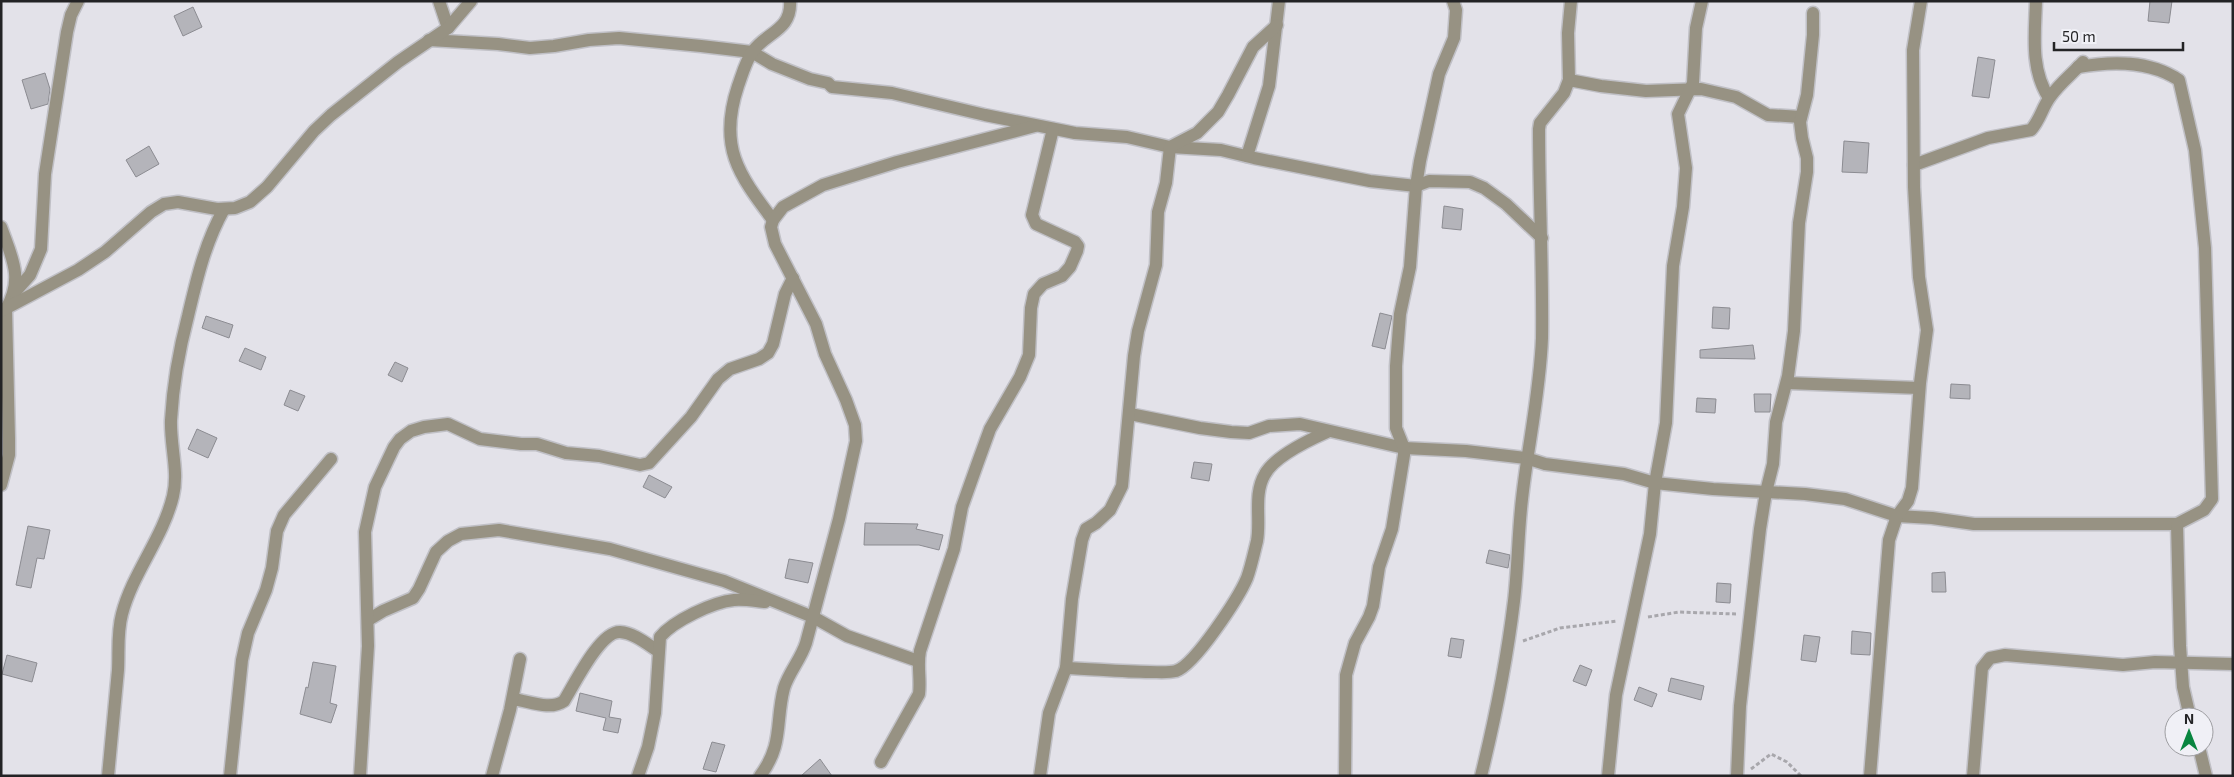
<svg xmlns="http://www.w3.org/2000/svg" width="2234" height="777" font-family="'Exo 2',sans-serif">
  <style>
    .building { fill: #b4b4ba; stroke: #8c8c92 }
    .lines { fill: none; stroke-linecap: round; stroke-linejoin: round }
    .minor-casing { stroke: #c0c0c6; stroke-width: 15 }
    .path { stroke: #a8a7ac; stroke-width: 3; stroke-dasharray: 4 2.5; stroke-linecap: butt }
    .minor { stroke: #979283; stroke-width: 12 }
  </style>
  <rect width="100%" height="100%" fill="#e3e2e9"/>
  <g class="building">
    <path d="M2150 1H2172L2169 23 2148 21Z"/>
    <path d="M193 7 202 27 183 36 174 16Z"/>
    <path d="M1978 57 1995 60 1989 98 1972 96Z"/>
    <path d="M45 73 50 89 48 104 31 109 22 80Z"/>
    <path d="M1844 141 1869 143 1867 173 1842 172Z"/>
    <path d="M149 146 159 164 136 177 126 160Z"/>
    <path d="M1444 206 1463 209 1461 230 1442 228Z"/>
    <path d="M1713 307 1730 308 1729 329 1712 328Z"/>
    <path d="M1380 313 1392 316 1385 349 1372 346Z"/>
    <path d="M206 316 233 325 229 338 202 328Z"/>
    <path d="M1753 345 1755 359 1700 358V350Z"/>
    <path d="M245 348 266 357 261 370 239 361Z"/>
    <path d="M395 362 408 368 402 382 388 375Z"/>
    <path d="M1951 384 1970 385V399L1950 398Z"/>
    <path d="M290 390 305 396 298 411 284 405Z"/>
    <path d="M1754 394H1771L1770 412H1755Z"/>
    <path d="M1697 398 1716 399 1715 413 1696 412Z"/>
    <path d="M197 429 217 438 208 458 188 449Z"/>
    <path d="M1194 462 1212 464 1209 481 1191 478Z"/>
    <path d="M649 475 672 487 665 498 643 487Z"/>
    <path d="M865 523 918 524 916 529 943 535 939 550 919 545H864Z"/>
    <path d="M28 526 50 530 44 559 37 558 31 588 16 585Z"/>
    <path d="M1489 550 1510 555 1508 568 1486 563Z"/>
    <path d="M789 559 813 563 808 583 785 578Z"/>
    <path d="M1945 572 1946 592H1932V573Z"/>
    <path d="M1717 583 1731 584 1730 603 1716 602Z"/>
    <path d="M1852 631 1871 633 1870 655 1851 654Z"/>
    <path d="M1804 635 1820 637 1816 662 1801 660Z"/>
    <path d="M1451 638 1464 640 1461 658 1448 656Z"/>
    <path d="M7 655 37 663 32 682 2 674Z"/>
    <path d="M313 662 336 666 330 703 337 705 331 723 300 714 306 687 308 688Z"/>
    <path d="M1580 665 1592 670 1586 686 1573 681Z"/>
    <path d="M1671 678 1704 686 1701 700 1668 691Z"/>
    <path d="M1639 687 1657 694 1652 707 1634 700Z"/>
    <path d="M580 693 612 701 609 717 621 719 618 733 603 730 606 718 576 711Z"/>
    <path d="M712 742 725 745 716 772 703 769Z"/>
    <path d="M820 759 832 776H801Z"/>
  </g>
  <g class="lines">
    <g class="minor-casing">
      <g id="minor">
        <path d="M439 1 448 28"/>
        <path d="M2036 1C2035 34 2030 69 2049 98"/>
        <path d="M429 40 498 44 530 48 554 46 589 40 619 38 701 46 752 52 772 64 810 79 828 83 832 87 892 93 985 115 1075 133 1127 137 1170 147 1221 150 1254 158 1370 181 1416 186 1429 181 1470 182 1484 188 1506 204 1542 238"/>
        <path d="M1569 80 1601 86 1646 91 1701 89 1736 97 1768 115 1801 117"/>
        <path d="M1247 156 1269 86 1279 1"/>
        <path d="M1914 165 1988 138 2031 130C2040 120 2042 108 2050 97 2059 84 2072 74 2083 62"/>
        <path d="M773 220C738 174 718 146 738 86 742 75 746 60 753 51 767 32 792 30 790 1"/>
        <path d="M1 227C12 258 24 278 6 309L9 439V455L1 485"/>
        <path d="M15 292 30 275 41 249 45 174 67 32 71 15 78 1"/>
        <path d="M1 311 78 270 105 252 151 212 164 204 178 202 217 209 235 208 250 202 267 187 314 131 331 115 398 62 448 28 471 1"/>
        <path d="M1787 383 1919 388"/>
        <path d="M1130 414 1200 428 1231 432 1249 433 1269 426 1300 424 1404 448 1466 451 1526 458 1545 464 1624 474 1655 483 1713 489 1805 494 1845 499 1897 516 1932 518 1974 524H2177L2204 510 2212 499 2205 248 2195 150 2179 80C2149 60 2112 61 2078 67"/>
        <path d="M2177 524 2180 646 2183 687 2190 717"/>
        <path d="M368 620 383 611 413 598 419 589 436 552 448 541 461 534 499 530 610 549 724 581 813 617 847 636 918 661"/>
        <path d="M1066 668C1094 669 1122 672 1150 672 1159 672 1168 673 1176 671 1195 665 1239 597 1247 578 1251 567 1254 553 1257 541 1261 520 1253 494 1265 474 1275 456 1309 440 1327 432"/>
        <path d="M513 699C529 701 550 711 564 701 574 685 600 631 620 632 634 633 647 644 658 651"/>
        <path d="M2199 747 2206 776"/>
        <path d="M881 762 919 694C921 679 917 666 920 651L954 549 962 507 978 462 990 429 1020 377 1029 355 1031 308 1034 294 1043 284 1062 276 1070 267 1077 251 1078 246 1075 242 1036 224 1032 215 1053 129"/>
        <path d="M108 776C111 741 115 705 118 670 119 651 117 632 122 614 133 572 163 538 173 496 179 472 170 445 171 420 173 385 179 350 188 316 197 278 205 243 224 209"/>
        <path d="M230 776 242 660 248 633 266 590 272 568 277 531 284 515 331 459"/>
        <path d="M360 776 368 646 365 532 375 487 394 447 400 439 411 431 424 427 448 424 480 439 521 444H537L566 453 599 456 640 465 649 463 691 417 718 379 730 369 759 359 768 353 773 344 785 294 793 278"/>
        <path d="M492 776 510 710 520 659"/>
        <path d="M638 776 648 747 655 713 660 637C673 621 713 602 734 600 743 599 755 601 765 602"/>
        <path d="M760 776C784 744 775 722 784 688 789 672 801 659 806 643L839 519 856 441 855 425 846 400 825 354 816 324 775 244 771 227 773 220 783 207 823 185 897 162 1035 126"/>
        <path d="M1040 776 1049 713 1066 668 1072 599 1082 540 1086 529 1096 523 1110 510 1122 486 1134 356 1138 331 1156 265 1158 212 1166 183 1170 147 1197 133 1218 112 1228 95 1253 47 1277 25"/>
        <path d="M1345 776 1346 675 1355 643 1369 617 1373 606 1379 567 1392 529 1404 455V448L1396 428V366L1400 314 1410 267 1416 186 1420 161 1439 74 1454 38 1456 10 1453 1"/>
        <path d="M1481 776C1495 719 1507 659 1514 601 1518 567 1518 533 1522 499 1528 445 1540 392 1542 338 1543 268 1539 199 1539 129L1540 123 1564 93 1569 80 1568 33 1571 1"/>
        <path d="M1608 776 1616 695 1650 534 1655 483 1666 423 1673 266 1683 207 1686 168 1678 114 1693 83 1696 28 1702 1"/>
        <path d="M1737 776 1740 706 1760 529 1766 492 1773 464 1776 422 1788 376 1794 331 1799 223 1807 172V158L1802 138 1800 122 1807 95 1813 35V13"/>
        <path d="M1870 776 1889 540 1897 516 1908 501 1912 488 1920 383 1927 330 1919 277 1914 187 1913 50 1921 1"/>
        <path d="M1973 776 1982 668 1990 658 2005 655 2123 665 2155 662 2233 664"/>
      </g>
    </g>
    <g class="path">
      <path d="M1648 617 1679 612 1736 614"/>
      <path d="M1523 641 1560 628 1617 621"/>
      <path d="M1751 769 1771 754 1787 762 1801 776"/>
    </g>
    <use href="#minor" class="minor"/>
  </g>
  <rect width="2234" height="777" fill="none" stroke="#232325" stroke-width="5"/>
  <g transform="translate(2189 732)"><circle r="24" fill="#f0f0f6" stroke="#9e9ea2"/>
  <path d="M0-4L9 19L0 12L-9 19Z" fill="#08853f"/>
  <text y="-8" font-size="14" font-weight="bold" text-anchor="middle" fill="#232325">N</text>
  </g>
  <path d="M2054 42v8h129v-8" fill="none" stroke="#232325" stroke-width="2.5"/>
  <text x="2062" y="42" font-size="15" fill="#232325" stroke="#f0f0f6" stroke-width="4" paint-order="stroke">50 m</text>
</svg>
